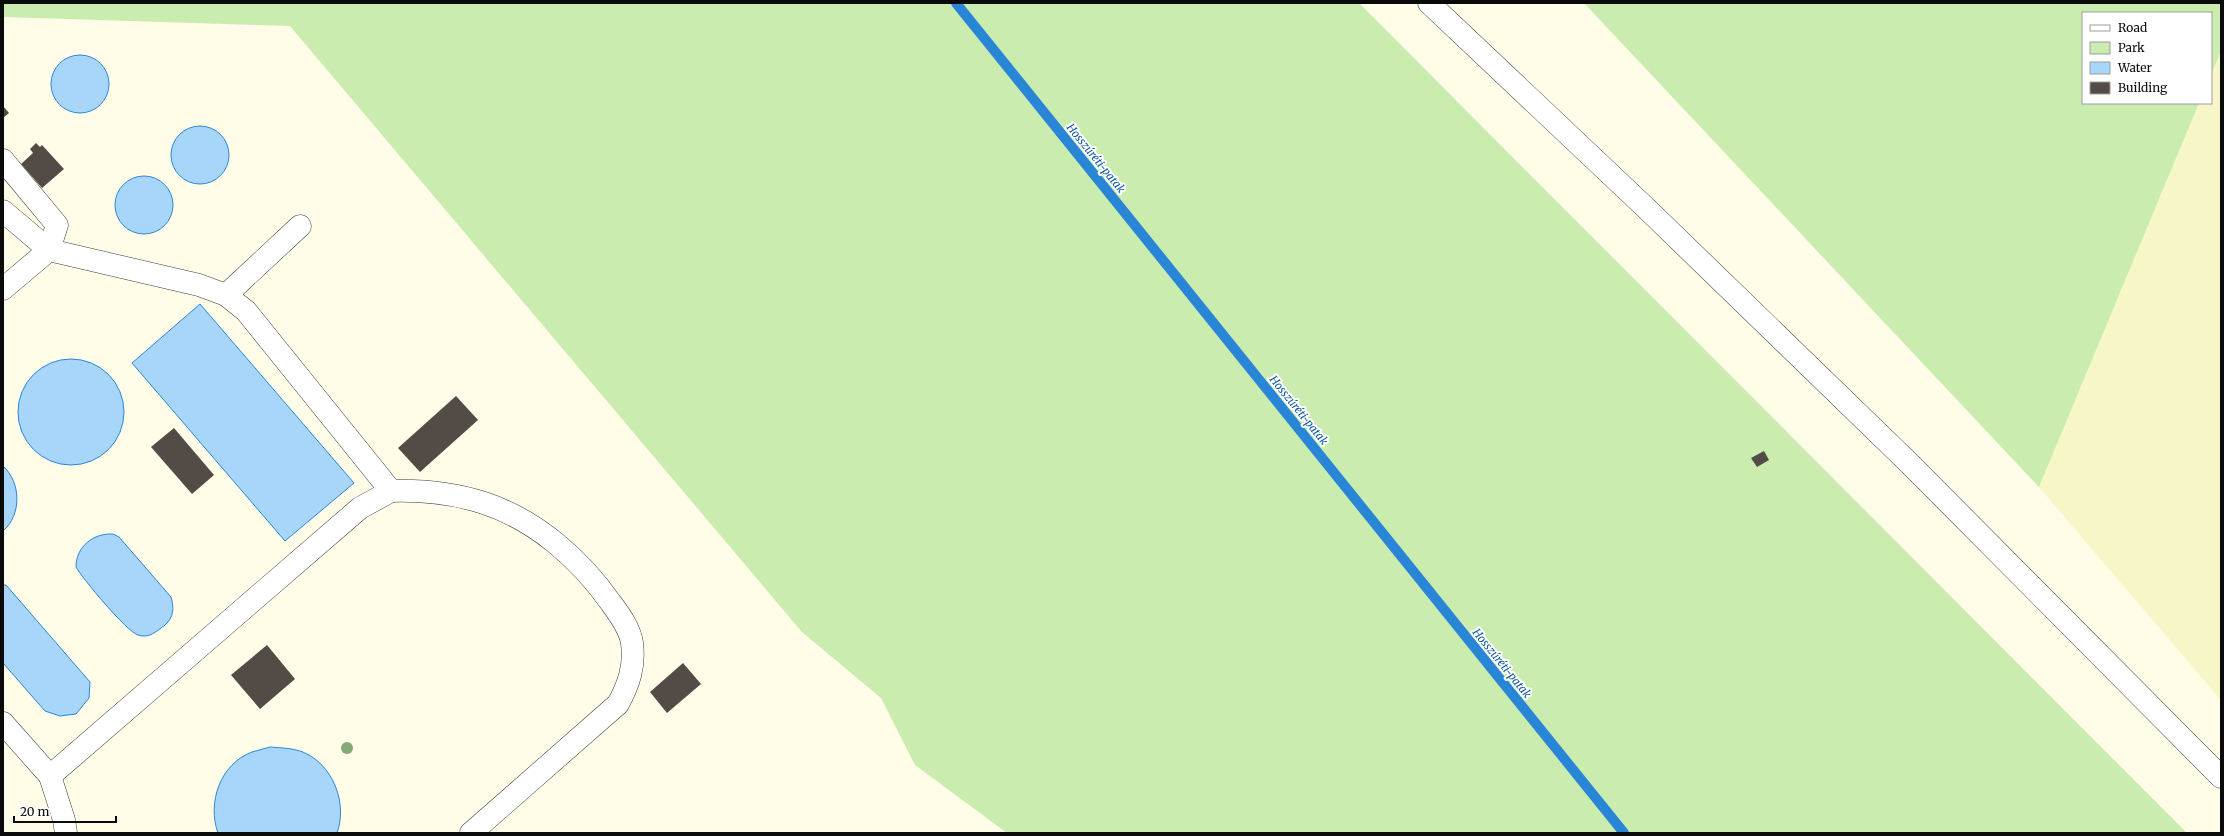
<svg xmlns="http://www.w3.org/2000/svg" width="2224" height="836" font-family="Merriweather,serif">
  <style>
    .farmland { fill: #f7f6c6 }
    .green { fill: #caecaf }
    .water { fill: #a8d6fb; stroke: #2986d7 }
    .lines { fill: none; stroke-linecap: round; stroke-linejoin: round }
    .stream { stroke: #2986d7; stroke-width: 10 }
    .building { fill: #534c46 }
    .minor-casing { stroke: #3d3d3d; stroke-width: 23 }
    .minor { stroke: #fff; stroke-width: 22 }
    .tree { fill: #85a975 }
    .labels { text-anchor: middle; stroke-width: 4; stroke-linejoin: round; paint-order: stroke }
    .water-label { font-size: 11px; font-style: italic; fill: #0c57a3; stroke: #fff }
  </style>
  <rect width="100%" height="100%" fill="#fffce7"/>
  <path class="farmland" d="M2221 51V700L2039 487 2199 103H2211V75Z"/>
  <g class="green">
    <path d="M3 3H1359L2187 833H1007L915 765 881 698 802 632 290 26 3 17Z"/>
    <path d="M1584 3H2221V51L2211 75V13H2083V103H2199L2039 487Z"/>
  </g>
  <g class="water">
    <circle cx="80" cy="84" r="29"/>
    <circle cx="200" cy="155" r="29"/>
    <circle cx="144" cy="205" r="29"/>
    <path d="M200 304 354 483 285 541 132 363Z"/>
    <circle cx="71" cy="412" r="53"/>
    <path d="M3 466C21 482 22 515 3 531Z"/>
    <path d="M113 534 119 537 171 597C174 608 174 617 165 625 157 631 149 639 138 635 127 632 82 578 76 567 76 546 94 533 113 534Z"/>
    <path d="M3 585H6L90 682 89 698 76 714 60 716 45 711 3 663Z"/>
    <path d="M270 747C283 748 297 748 309 755 335 770 347 805 337 833H218C207 803 220 764 252 752 258 750 264 749 270 747Z"/>
  </g>
  <g class="lines">
    <path class="stream" d="M956 3 1624 833"/>
  </g>
  <g class="building">
    <path d="M3 106 9 113 3 118Z"/>
    <path d="M36 143 40 147 42 145 64 169 42 188 21 164 33 153 30 149Z"/>
    <path d="M456 396 478 420 420 472 398 448Z"/>
    <path d="M174 428 214 475 192 494 151 447Z"/>
    <path d="M1764 451 1769 460 1757 467 1751 458Z"/>
    <path d="M267 645 295 679 260 709 231 675Z"/>
    <path d="M683 663 701 684 667 713 650 692Z"/>
  </g>
  <g class="lines">
    <g class="minor-casing">
      <g id="minor">
        <path d="M1429 3 1646 208 1908 462 2221 777"/>
        <path d="M3 160 57 225 49 250 199 285 226 295 246 311 391 491 360 508 50 776 3 723"/>
        <path d="M3 211 49 250 3 289"/>
        <path d="M226 295 300 226"/>
        <path d="M391 491C424 490 453 493 484 503 536 520 580 559 611 603 620 615 630 629 632 643 635 666 629 684 618 704L471 833"/>
        <path d="M50 776 64 820 66 833"/>
      </g>
    </g>
    <use href="#minor" class="minor"/>
  </g>
  <circle class="tree" cx="347" cy="748" r="6"/>
  <g class="labels">
    <g class="water-label">
      <text transform="translate(1096 158) rotate(51)" y="4">Hosszúréti-patak</text>
      <text transform="translate(1299 410) rotate(51)" y="4">Hosszúréti-patak</text>
      <text transform="translate(1502 663) rotate(51)" y="4">Hosszúréti-patak</text>
    </g>
  </g>
  <rect width="2224" height="836" fill="none" stroke="#0a0a0a" stroke-width="8"/>
  <rect x="2082" y="12" width="130" height="92" fill="#ffffff" stroke="#9d9d9d"/>
  <rect x="2090" y="25" width="20" height="6" fill="#ffffff" stroke="#9d9d9d"/>
  <text x="2118" y="32" font-size="12" fill="#0a0a0a">Road</text>
  <rect x="2090" y="42" width="20" height="12" fill="#caecaf" stroke="#9d9d9d"/>
  <text x="2118" y="52" font-size="12" fill="#0a0a0a">Park</text>
  <rect x="2090" y="62" width="20" height="12" fill="#a8d6fb" stroke="#9d9d9d"/>
  <text x="2118" y="72" font-size="12" fill="#0a0a0a">Water</text>
  <rect x="2090" y="82" width="20" height="12" fill="#534c46" stroke="#9d9d9d"/>
  <text x="2118" y="92" font-size="12" fill="#0a0a0a">Building</text>
  <path d="M14 816v6h102v-6" fill="none" stroke="#0a0a0a" stroke-width="2"/>
  <text x="20" y="816" font-size="12" fill="#0a0a0a" stroke="#ffffff" stroke-width="3" paint-order="stroke">20 m</text>
</svg>
